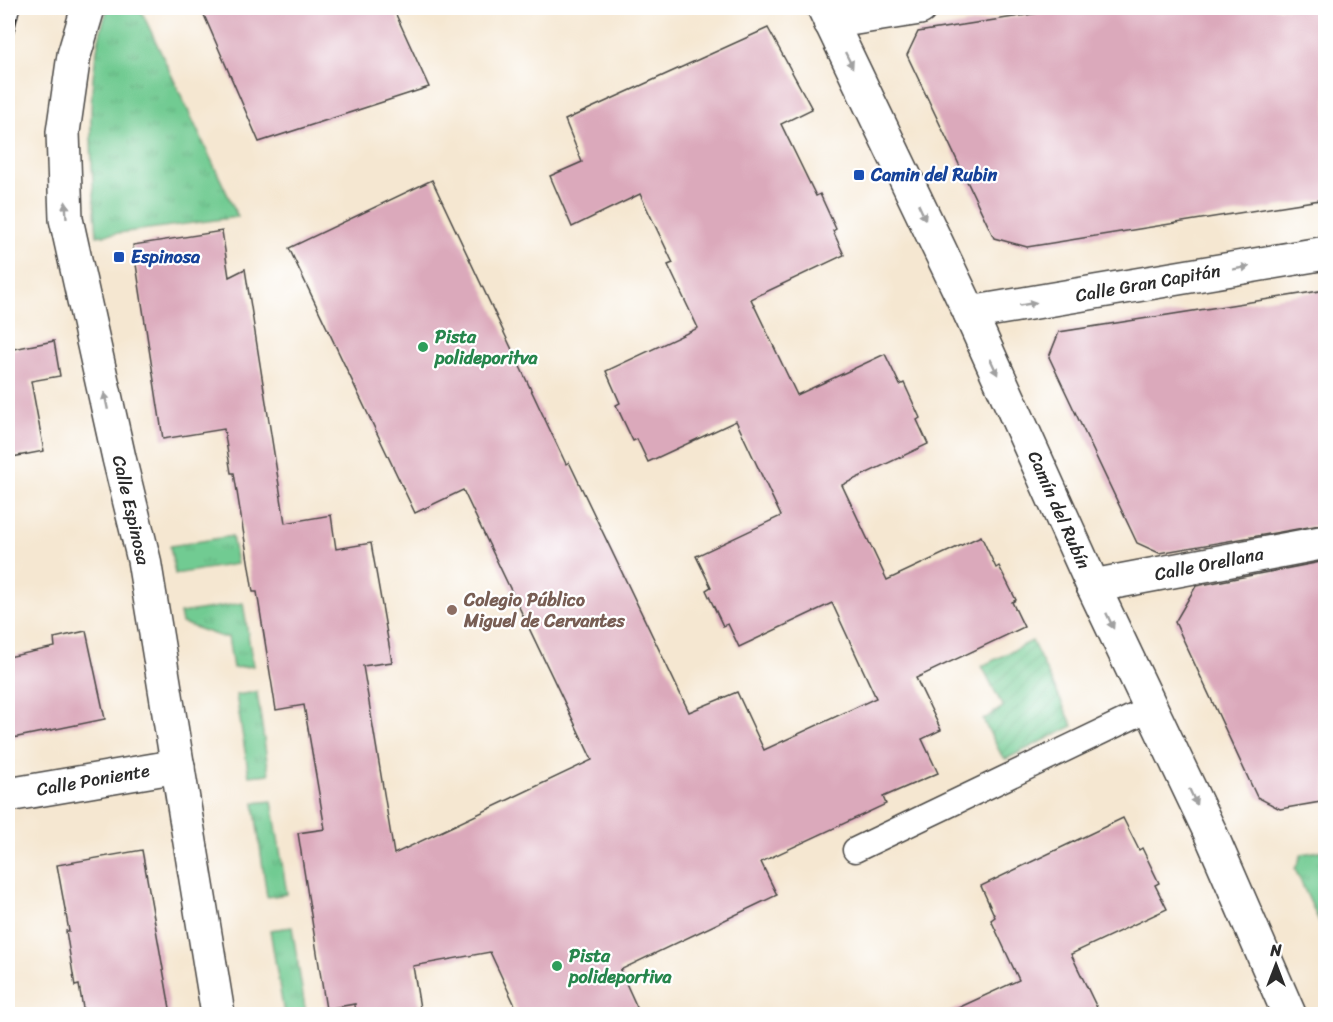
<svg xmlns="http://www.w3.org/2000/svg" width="1333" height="1022" font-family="Sriracha,sans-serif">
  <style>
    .grass { fill: url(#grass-tufts); stroke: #4e7b5e; stroke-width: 1.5 }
    .garden { fill: url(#garden-furrows); stroke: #4e7b5e; stroke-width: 1.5 }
    .building { fill: #dba9bb }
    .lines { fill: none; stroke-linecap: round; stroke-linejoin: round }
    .service-casing { stroke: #494744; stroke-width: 27 }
    .minor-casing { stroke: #494744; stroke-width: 36 }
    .service { stroke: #fff; stroke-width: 24 }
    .minor { stroke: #fff; stroke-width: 33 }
    .rail-casing { stroke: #2b2b2b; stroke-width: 7 }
    .rail { stroke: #fff; stroke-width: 4.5; stroke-dasharray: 14; stroke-linecap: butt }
    .oneway { fill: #a0a0a0 }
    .transit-dot { fill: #1a4fb4; stroke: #fff; stroke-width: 2 }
    .leisure-dot { fill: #2e9e5b; stroke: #fff; stroke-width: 2 }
    .education-dot { fill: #8d6e63; stroke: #fff; stroke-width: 2 }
    .labels { text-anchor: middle; stroke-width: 4.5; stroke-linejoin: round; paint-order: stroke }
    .transit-label { font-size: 18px; font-weight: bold; fill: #164399; stroke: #fff; text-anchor: start }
    .street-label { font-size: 18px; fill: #2b2b2b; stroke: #fff }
    .leisure-label { font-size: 18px; font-weight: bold; fill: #27864d; stroke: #fff; text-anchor: start }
    .education-label { font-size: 18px; font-weight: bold; fill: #785e54; stroke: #fff; text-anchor: start }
  </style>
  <defs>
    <pattern id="grass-tufts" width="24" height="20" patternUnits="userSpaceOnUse" patternTransform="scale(1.5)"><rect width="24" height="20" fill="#71cb92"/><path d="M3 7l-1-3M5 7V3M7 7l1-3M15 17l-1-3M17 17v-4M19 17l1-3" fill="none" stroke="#62ae7e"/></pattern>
    <pattern id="garden-furrows" width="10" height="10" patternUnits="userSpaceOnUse" patternTransform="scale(1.5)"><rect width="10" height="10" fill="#71cb92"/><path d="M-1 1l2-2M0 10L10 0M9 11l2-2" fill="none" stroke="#62ae7e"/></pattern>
  </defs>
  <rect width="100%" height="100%" fill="#fff"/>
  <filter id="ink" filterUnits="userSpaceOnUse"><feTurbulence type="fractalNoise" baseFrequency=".0167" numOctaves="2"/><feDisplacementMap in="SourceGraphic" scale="12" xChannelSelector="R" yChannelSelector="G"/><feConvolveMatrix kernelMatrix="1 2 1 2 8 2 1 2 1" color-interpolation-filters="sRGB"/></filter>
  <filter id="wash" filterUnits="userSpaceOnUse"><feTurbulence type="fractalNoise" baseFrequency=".008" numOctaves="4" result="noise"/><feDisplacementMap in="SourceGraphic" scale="24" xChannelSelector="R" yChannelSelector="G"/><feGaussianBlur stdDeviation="1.35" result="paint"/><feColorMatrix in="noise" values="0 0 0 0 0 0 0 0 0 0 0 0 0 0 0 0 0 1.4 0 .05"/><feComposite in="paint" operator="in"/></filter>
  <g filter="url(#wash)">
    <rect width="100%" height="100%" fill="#f5e7d1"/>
    <g class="grass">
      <path d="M108 8H140L238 217 97 236C91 164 83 76 108 8Z"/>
      <path d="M232 536 237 564 175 574 170 546Z"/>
      <path d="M243 603 253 666 233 668 228 637H222L182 623 180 613Z"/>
      <path d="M257 692 269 774 249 776 236 695Z"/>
      <path d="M272 801 287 894 267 897 254 803Z"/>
      <path d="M1325 850H1326L1325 934 1295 869 1302 854Z"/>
      <path d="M292 927 306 1014H284L270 930Z"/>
    </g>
    <path class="garden" d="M1032 641 1073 726 1006 759 1002 756 983 720 1003 707 982 666Z"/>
    <g id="blocks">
      <g class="building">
        <path d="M201 8H393L429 87 259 142Z"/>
        <path d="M1071 8H1326V199L1027 247 994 238 907 55 918 32Z"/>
        <path d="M768 28 812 109 781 124 816 196 820 194 836 229 833 231 844 255 751 299 797 395 885 354 900 385 904 383 920 418 917 420 928 444 842 485 887 580 981 536 996 568 999 566 1016 600 1012 602 1024 627 916 678 941 730 922 739 938 773 883 797 886 804 761 862 777 895 620 970 640 1014H519L490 952 413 966 421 1014H356L355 1004 326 1009 298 833 325 829 304 705 276 710 257 592H253L234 473H231L224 429 163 439 133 245 222 231 229 277 245 269 285 523 331 515 336 549 371 543 392 662 363 666 394 854 592 760 463 490 415 513 289 248 432 180 566 464 569 462 689 712 737 692 764 750 876 698 832 603 739 647 728 624 723 626 706 590 711 587 696 556 781 516 736 421 648 462 637 439 633 441 616 405 620 403 606 371 698 328 668 265 673 263 640 194 572 227 550 176 582 162 565 120Z"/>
        <path d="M1326 290V524L1159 553 1137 543 1049 357 1059 332Z"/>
        <path d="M54 341 60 376 31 381 44 451 12 457 8 434V350Z"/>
        <path d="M1326 561V801L1280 809 1257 797 1175 622 1196 586Z"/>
        <path d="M86 631 105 719 8 739V657L55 647 54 638Z"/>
        <path d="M1123 818 1139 850 1142 848 1159 883 1155 885 1167 909 1071 954 1100 1014H945L1019 980 991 920 995 917 981 886Z"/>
        <path d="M142 850 171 1014H84L79 985 75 986 66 931H69L57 865Z"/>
      </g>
    </g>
  </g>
  <g filter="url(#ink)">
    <use href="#blocks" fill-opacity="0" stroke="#494744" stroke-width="1.5"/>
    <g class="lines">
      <g class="service-casing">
        <path id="service" d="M855 850 1151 708"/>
      </g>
      <g class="minor-casing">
        <g id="minor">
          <path d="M88 8 74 55 63 132 66 219 119 458 144 560 218 1014"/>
          <path d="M824 8 970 313 1093 586 1209 830 1289 1014"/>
          <path d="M830 22 920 8"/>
          <path d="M970 313 1326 253"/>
          <path d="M1093 586 1326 542"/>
          <path d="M8 795 178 766"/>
        </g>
      </g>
      <use href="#service" class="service"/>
      <use href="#minor" class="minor"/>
      <g class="rail-casing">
        <path id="rail" d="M8 44 17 8"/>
      </g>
      <use href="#rail" class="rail"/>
    </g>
    <defs><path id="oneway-solid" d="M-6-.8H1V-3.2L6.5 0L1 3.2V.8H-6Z" transform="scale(1.5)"/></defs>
    <g class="oneway">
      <use href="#oneway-solid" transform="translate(849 60) rotate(64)"/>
      <use href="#oneway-solid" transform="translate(66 210) rotate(-93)"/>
      <use href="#oneway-solid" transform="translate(922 212) rotate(65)"/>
      <use href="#oneway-solid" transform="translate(1241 268) rotate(-10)"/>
      <use href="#oneway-solid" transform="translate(1028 304) rotate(-10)"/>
      <use href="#oneway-solid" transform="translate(994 367) rotate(65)"/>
      <use href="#oneway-solid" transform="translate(106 401) rotate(-102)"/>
      <use href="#oneway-solid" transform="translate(1110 621) rotate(65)"/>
      <use href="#oneway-solid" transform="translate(1193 797) rotate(65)"/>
    </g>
  </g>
  <g class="transit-dot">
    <rect x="853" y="169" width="12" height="12" rx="3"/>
    <rect x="113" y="251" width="12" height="12" rx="3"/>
  </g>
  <g class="leisure-dot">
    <circle cx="423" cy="347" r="6"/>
    <circle cx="557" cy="966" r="6"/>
  </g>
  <circle class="education-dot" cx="452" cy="610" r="6"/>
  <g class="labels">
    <g class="transit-label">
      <text x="871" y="181">Camin del Rubin</text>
      <text x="131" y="263">Espinosa</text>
    </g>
    <g class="street-label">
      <text transform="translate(1148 283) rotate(-10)" y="6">Calle Gran Capitán</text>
      <text transform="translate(131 510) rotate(77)" y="6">Calle Espinosa</text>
      <text transform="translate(1059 510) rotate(66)" y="6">Camín del Rubín</text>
      <text transform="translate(1209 564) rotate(-11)" y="6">Calle Orellana</text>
      <text transform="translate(93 780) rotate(-10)" y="6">Calle Poniente</text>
    </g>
    <g class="leisure-label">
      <text x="435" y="343">Pista<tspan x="435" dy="21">polideporitva</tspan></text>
      <text x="569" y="962">Pista<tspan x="569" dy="21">polideportiva</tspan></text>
    </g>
    <g class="education-label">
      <text x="464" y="606">Colegio Público<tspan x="464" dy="21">Miguel de Cervantes</tspan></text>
    </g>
  </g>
  <rect width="1333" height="1022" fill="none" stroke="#fff" stroke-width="30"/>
  <g transform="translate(1276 965)" stroke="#ffffff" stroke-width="4.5" paint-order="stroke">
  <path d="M0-4.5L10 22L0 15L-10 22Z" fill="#2b2b2b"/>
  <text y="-9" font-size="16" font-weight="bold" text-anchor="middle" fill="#2b2b2b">N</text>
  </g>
</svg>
